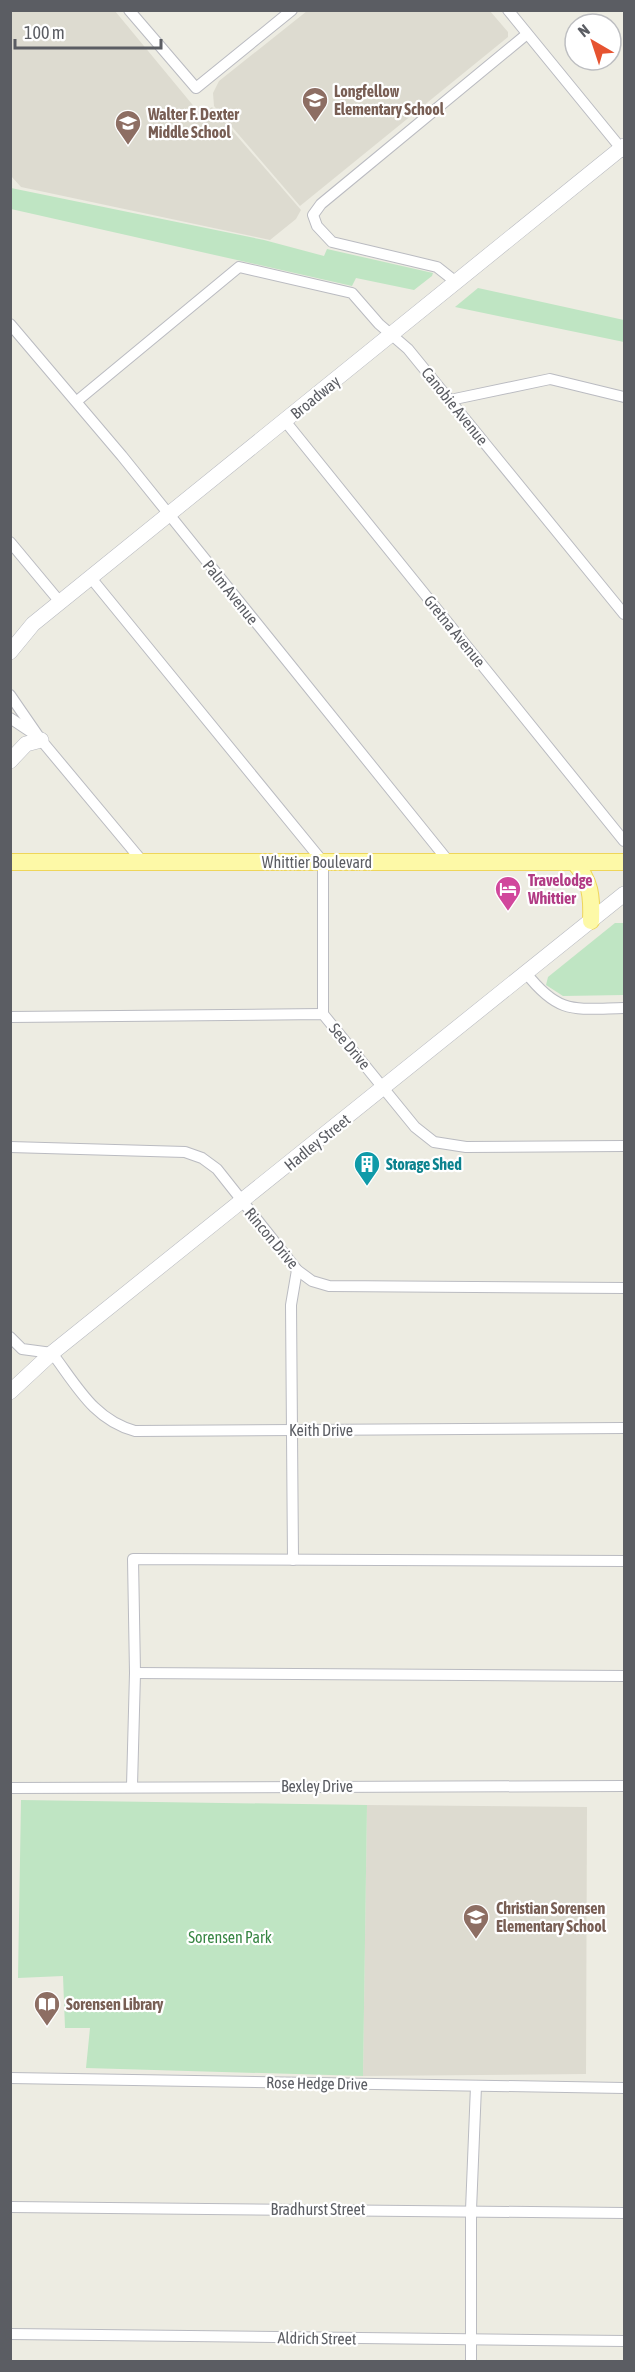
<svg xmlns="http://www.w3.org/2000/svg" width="635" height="2372" font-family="'Asap Condensed',sans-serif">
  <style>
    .education { fill: #dddbd0 }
    .green { fill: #bfe5c3 }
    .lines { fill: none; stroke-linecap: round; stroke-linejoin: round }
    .street-casing { stroke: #babbc1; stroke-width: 12 }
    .secondary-casing { stroke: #b8bac0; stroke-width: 16 }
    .primary-casing { stroke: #efd65a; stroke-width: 18 }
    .street { stroke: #fff; stroke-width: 10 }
    .secondary { stroke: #fff; stroke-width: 15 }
    .primary { stroke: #fdf9a7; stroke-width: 16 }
    .labels { text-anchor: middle; stroke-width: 4.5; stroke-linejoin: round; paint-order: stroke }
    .education-label { font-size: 16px; font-weight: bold; fill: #785e54; stroke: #fff; text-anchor: start }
    .street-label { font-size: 16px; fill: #5b5d63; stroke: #fff }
    .hotel-label { font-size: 16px; font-weight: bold; fill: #b23c85; stroke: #fff; text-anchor: start }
    .culture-label { font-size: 16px; font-weight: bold; fill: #0d838f; stroke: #fff; text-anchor: start }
    .park-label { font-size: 16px; fill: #378643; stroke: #fff }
  </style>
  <rect width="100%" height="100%" fill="#edece2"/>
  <g class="education">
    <path d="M10 11H115L201 115 212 107 301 210 296 219 270 240 21 187 11 176Z"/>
    <path d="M307 11H490L508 32V37L300 206 214 106 213 93 219 81Z"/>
    <path d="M367 1805 587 1807 586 2074 363 2076Z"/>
  </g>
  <g class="green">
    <path d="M11 188 264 240 324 256 327 249 433 273 432 276 414 290 356 278 352 286 11 209Z"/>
    <path d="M478 288 624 320V342L455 307Z"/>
    <path d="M615 923H624V995L563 996 546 985 548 977Z"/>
    <path d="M21 1800 367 1805 363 2076 86 2068 90 2028H65L63 1976 18 1978Z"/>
  </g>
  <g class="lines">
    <g class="street-casing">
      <g id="street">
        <path d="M129 10 196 88 292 10"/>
        <path d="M508 10 624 152"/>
        <path d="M456 282 437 267 332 242 317 226 313 215 321 204 527 34"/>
        <path d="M10 324 122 456 449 862"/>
        <path d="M450 400 550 379 624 397"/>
        <path d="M77 401 239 267 352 293 379 324 408 349 624 614"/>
        <path d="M285 421 624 841"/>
        <path d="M10 542 60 602"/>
        <path d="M91 578 323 862V1014"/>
        <path d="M10 695 41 740 142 861"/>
        <path d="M10 718 37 736"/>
        <path d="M526 973C559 1015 574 1009 624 1008"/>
        <path d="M10 1017 323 1014 415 1127 434 1142 466 1147 624 1146"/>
        <path d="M10 1147 185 1152 202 1158 217 1169 297 1270 312 1281 329 1286 624 1288"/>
        <path d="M10 1337 22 1349 52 1353C77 1386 94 1420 135 1431L624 1428"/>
        <path d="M293 1560 291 1305 297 1270"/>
        <path d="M135 1673 624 1676"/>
        <path d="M132 1786 135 1673 133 1559 624 1561"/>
        <path d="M10 1788 624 1786"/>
        <path d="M10 2078 624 2088"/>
        <path d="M10 2207 624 2213"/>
        <path d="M10 2334 624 2341"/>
        <path d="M471 2362V2210L476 2086"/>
      </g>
    </g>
    <g class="secondary-casing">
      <g id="secondary">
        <path d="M10 652 33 624 624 146"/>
        <path d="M10 761 26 744 41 740"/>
        <path d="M10 1392 52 1353 624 894"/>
      </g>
    </g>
    <g class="primary-casing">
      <g id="primary">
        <path d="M10 862H624"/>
        <path d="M574 862C591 881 592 897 591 921"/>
      </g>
    </g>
    <use href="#street" class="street"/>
    <use href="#secondary" class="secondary"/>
    <use href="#primary" class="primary"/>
  </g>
  <defs>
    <g id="school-pin" transform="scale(1.35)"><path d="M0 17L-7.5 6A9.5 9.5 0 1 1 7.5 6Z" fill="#8d6e63" stroke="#fff"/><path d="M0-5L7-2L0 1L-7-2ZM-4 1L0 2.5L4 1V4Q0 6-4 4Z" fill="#fff"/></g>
    <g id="hotel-pin" transform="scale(1.35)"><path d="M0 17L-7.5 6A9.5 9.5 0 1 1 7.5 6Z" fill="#d1479c" stroke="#fff"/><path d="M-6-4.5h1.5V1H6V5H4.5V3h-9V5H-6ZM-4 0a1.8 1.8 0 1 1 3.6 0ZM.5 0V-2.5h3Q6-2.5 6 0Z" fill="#fff"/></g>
    <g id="building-pin" transform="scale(1.35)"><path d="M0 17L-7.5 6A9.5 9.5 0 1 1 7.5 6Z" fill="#0f9aa8" stroke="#fff"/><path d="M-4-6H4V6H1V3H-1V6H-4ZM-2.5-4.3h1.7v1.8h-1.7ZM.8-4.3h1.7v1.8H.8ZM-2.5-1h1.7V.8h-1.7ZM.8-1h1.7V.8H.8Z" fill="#fff"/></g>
    <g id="library-pin" transform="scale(1.35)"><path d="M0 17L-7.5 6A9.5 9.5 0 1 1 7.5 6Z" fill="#8d6e63" stroke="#fff"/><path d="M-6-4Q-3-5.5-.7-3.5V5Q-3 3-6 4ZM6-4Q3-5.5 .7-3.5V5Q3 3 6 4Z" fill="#fff"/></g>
  </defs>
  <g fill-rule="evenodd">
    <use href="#school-pin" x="315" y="100"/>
    <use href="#school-pin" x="128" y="123"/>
    <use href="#hotel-pin" x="508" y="889"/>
    <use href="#building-pin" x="367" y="1164"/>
    <use href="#school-pin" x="476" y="1917"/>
    <use href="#library-pin" x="47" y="2004"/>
  </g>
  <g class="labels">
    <g class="education-label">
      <text x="334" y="97">Longfellow<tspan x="334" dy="18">Elementary School</tspan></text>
      <text x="148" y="120">Walter F. Dexter<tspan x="148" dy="18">Middle School</tspan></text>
      <text x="496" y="1914">Christian Sorensen<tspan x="496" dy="18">Elementary School</tspan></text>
      <text x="66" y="2010">Sorensen Library</text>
    </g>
    <g class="street-label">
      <text transform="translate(315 397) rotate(-39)" y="6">Broadway</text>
      <text transform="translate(455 406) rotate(51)" y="6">Canobie Avenue</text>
      <text transform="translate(231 592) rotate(51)" y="6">Palm Avenue</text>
      <text transform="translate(455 631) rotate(51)" y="6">Gretna Avenue</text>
      <text x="317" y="868">Whittier Boulevard</text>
      <text transform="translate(350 1046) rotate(50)" y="6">See Drive</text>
      <text transform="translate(317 1142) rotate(-39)" y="6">Hadley Street</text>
      <text transform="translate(272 1238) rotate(50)" y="6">Rincon Drive</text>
      <text x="321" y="1436">Keith Drive</text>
      <text x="317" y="1792">Bexley Drive</text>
      <text transform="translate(317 2083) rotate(1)" y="6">Rose Hedge Drive</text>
      <text x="318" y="2215">Bradhurst Street</text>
      <text transform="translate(317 2338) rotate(1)" y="6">Aldrich Street</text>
    </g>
    <g class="hotel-label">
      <text x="528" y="886">Travelodge<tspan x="528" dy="18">Whittier</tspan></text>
    </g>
    <g class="culture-label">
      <text x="386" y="1170">Storage Shed</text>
    </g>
    <g class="park-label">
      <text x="230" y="1943">Sorensen Park</text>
    </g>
  </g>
  <rect width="635" height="2372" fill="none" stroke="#5b5d63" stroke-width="24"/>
  <g transform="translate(593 42) rotate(321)"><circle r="28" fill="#ffffff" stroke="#bdbec1" stroke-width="1.5"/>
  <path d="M0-4.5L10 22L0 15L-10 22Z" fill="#e65330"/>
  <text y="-9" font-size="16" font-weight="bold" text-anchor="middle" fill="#5b5d63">N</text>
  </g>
  <path d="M15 39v9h146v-9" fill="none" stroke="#5b5d63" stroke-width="3"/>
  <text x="24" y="39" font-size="18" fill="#5b5d63" stroke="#ffffff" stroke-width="4.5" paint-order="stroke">100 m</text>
</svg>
